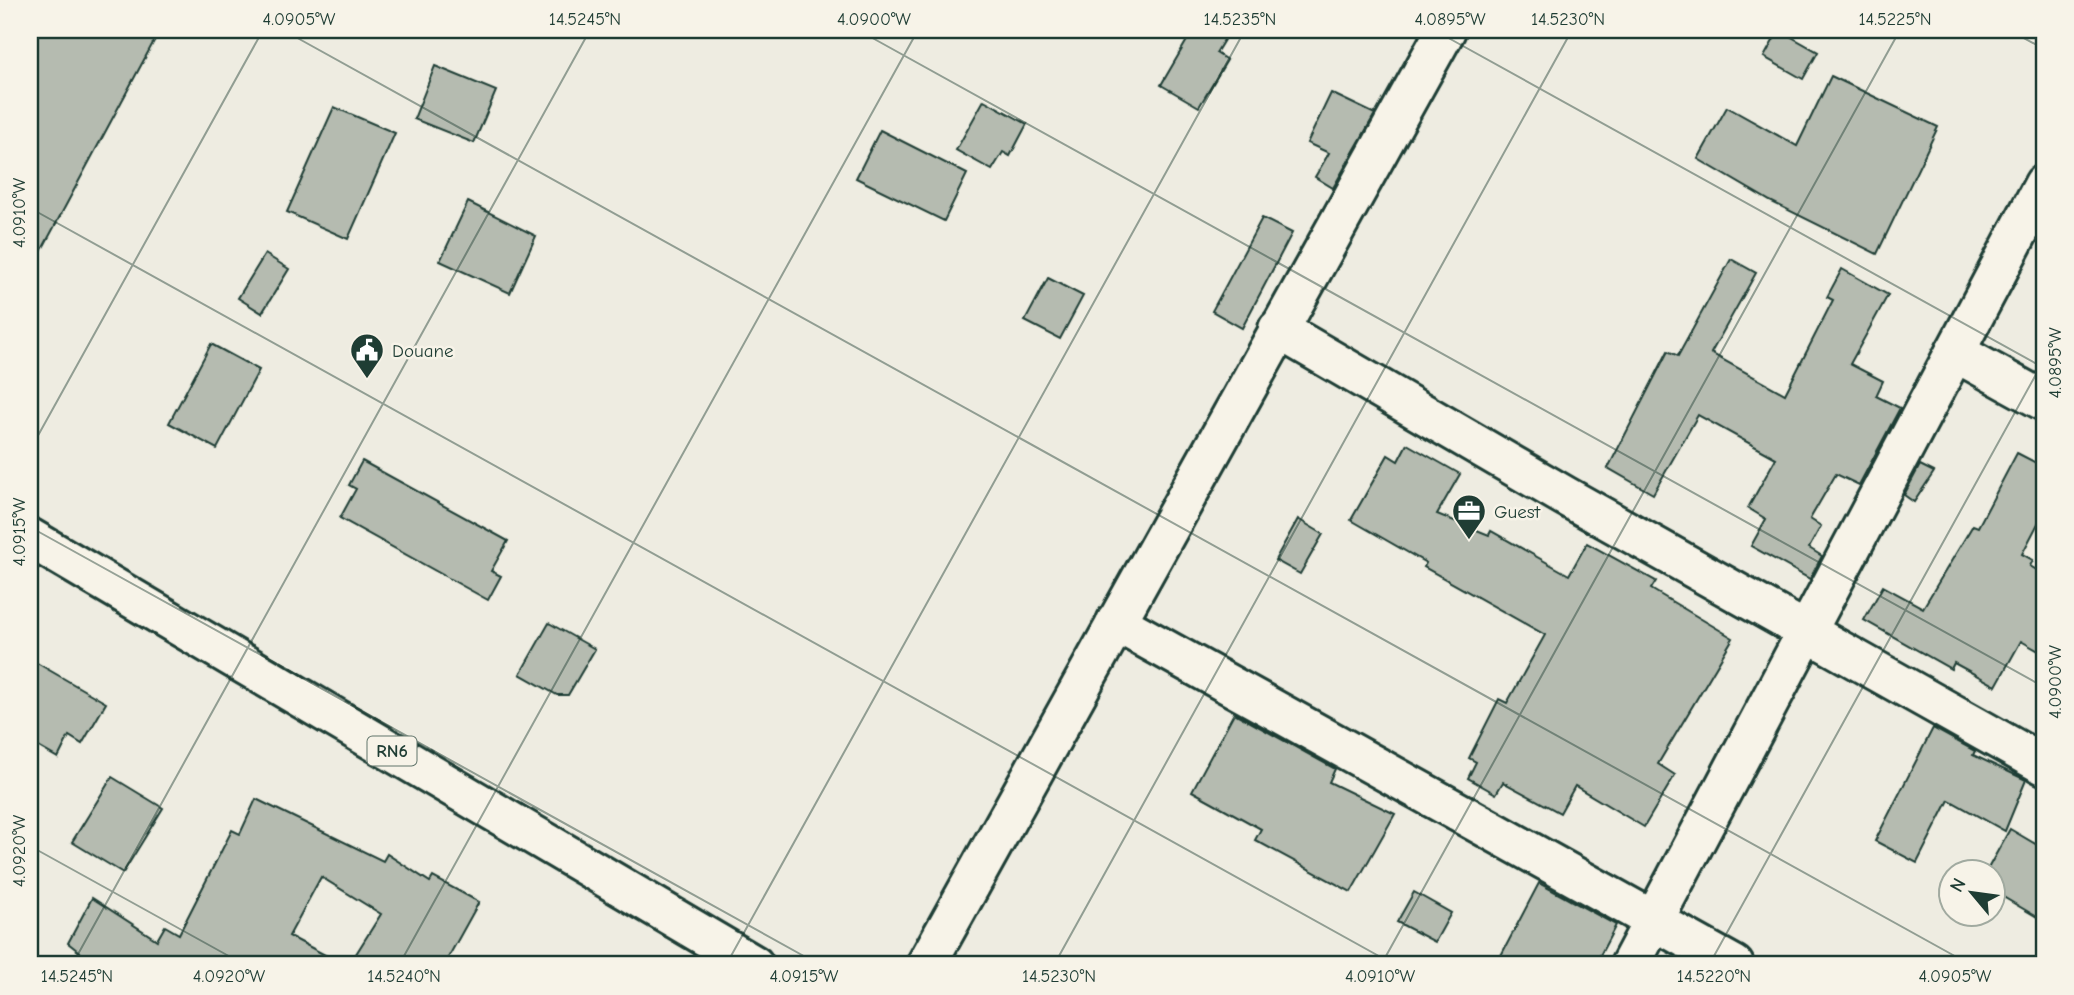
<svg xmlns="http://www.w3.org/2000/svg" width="2074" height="995" font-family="'Comic Neue',sans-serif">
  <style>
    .building { fill: #b5bbb0; stroke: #1f3d34; stroke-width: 2 }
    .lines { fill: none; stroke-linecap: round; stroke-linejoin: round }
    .minor-casing { stroke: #1f3d34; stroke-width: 44 }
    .primary-casing { stroke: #1f3d34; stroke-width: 44 }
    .minor { stroke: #f7f3e8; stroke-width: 38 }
    .primary { stroke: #f7f3e8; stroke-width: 38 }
    .ticks { fill: none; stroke: #1f3d34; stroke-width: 2; stroke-opacity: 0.45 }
    .labels { text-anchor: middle; stroke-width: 5; stroke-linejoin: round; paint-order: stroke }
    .shield { fill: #f7f3e8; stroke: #60746a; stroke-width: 2 }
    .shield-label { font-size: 18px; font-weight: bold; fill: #1f3d34 }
    .poi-label { font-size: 19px; fill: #1f3d34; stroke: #f7f3e8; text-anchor: start }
    .neatline { fill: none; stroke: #1f3d34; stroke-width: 2.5 }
    .ticks-label { font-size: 18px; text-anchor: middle; fill: #1f3d34 }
  </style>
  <rect width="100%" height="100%" fill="#eeece1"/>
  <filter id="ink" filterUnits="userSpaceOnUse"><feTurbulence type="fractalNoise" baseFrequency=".0143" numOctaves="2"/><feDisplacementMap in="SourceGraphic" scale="14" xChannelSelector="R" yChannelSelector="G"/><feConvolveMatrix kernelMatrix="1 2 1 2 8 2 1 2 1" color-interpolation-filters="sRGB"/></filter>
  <g filter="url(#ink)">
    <g class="building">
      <path d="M30 30H160L30 272Z"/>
      <path d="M1193 30H1230L1216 53 1227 60 1199 107 1161 85Z"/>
      <path d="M1779 30 1818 52 1803 79 1764 57Z"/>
      <path d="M435 66 496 91 474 143 414 119Z"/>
      <path d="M1831 76 1938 127 1877 254 1770 201 1698 159 1727 107 1797 146Z"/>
      <path d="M1331 93 1375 114 1333 188 1315 177 1329 153 1307 143Z"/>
      <path d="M984 100 1027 124 1010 156 1003 152 992 170 956 150Z"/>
      <path d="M334 107 395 133 348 239 287 212Z"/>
      <path d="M880 130 967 174 944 221 856 178Z"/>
      <path d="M468 202 536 236 510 293 440 261Z"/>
      <path d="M1262 218 1292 233 1242 328 1212 311Z"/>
      <path d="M265 254 289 269 262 313 238 298Z"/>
      <path d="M1731 259 1756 273 1711 353 1785 394 1833 300 1827 297 1842 269 1888 295 1850 364 1883 381 1876 396 1900 408 1859 485 1836 474 1810 519 1821 526 1809 548 1822 556 1810 579 1751 546 1766 519 1748 508 1776 458 1698 415 1653 494 1608 468 1668 351 1678 356Z"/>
      <path d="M1048 278 1083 296 1060 339 1025 321Z"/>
      <path d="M211 344 259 370 217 449 169 423Z"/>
      <path d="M1407 444 1460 474 1437 514 1489 535 1491 531 1569 575 1587 543 1656 581 1651 589 1733 638 1658 764 1675 775 1644 827 1575 786 1560 813 1503 782 1496 794 1468 778 1476 762 1469 758 1499 699 1507 703 1545 635 1424 567 1426 563 1351 520 1388 455 1398 461Z"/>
      <path d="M2017 453 2044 467V512L2022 554 2033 560 2030 566 2044 574V654L2021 641 1996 686 1954 663 1951 669 1864 620 1883 586 1923 608 1973 525 1978 527Z"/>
      <path d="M362 461 508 541 491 571 501 576 488 600 340 518 356 489 349 485Z"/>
      <path d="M1920 465 1934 472 1914 502 1904 495Z"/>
      <path d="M1298 519 1323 534 1300 574 1275 560Z"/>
      <path d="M549 623 595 649 568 695H557L520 674Z"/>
      <path d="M30 659 106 703 82 744 69 736 58 758 30 742Z"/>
      <path d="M1234 713 1335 769 1329 782 1395 814 1351 892 1255 840 1261 829 1192 791Z"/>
      <path d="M1933 728 1975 751 1973 755 2026 780 2005 831 1949 800 1917 863 1875 841Z"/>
      <path d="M112 777 163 808 123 873 72 842Z"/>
      <path d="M256 799 383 861 387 854 430 882 433 877 479 902 444 965H349L381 914 321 877 289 936 344 965H96L68 943 92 898 157 940 165 926 179 934 232 830 240 834Z"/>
      <path d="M2010 829 2044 849V921L1993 891V872H1986Z"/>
      <path d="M1539 883 1616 925 1595 965H1496Z"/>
      <path d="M1414 892 1451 913 1435 942 1397 922Z"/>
    </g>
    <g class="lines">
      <g class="minor-casing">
        <g id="minor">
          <path d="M1278 329 1565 496 2044 765"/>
          <path d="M1955 352 2044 401"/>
          <path d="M1116 622 1734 965"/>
          <path d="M926 965 1446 30"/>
          <path d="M1630 965 2044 184"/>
        </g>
      </g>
      <g class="primary-casing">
        <path id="primary" d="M30 538 754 965"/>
      </g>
      <use href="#minor" class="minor"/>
      <use href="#primary" class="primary"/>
    </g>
  </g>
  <path class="ticks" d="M283 30 1971 965M858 30 2044 687M1434 30 2044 368M2009 30 2044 49M30 208 1395 965M30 450 263 30M30 527 820 965M30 846 245 965M72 965 590 30M399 965 918 30M726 965 1245 30M1054 965 1572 30M1381 965 1900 30M1709 965 2044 360M2036 965 2044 951"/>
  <defs>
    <g id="civic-pin" transform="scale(1.75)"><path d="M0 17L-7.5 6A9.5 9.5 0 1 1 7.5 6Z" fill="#1f3d34" stroke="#f7f3e8"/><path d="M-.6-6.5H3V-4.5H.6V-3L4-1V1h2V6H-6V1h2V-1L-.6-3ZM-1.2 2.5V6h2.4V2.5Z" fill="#fff"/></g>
    <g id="office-pin" transform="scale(1.75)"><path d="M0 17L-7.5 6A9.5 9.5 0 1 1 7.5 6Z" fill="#1f3d34" stroke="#f7f3e8"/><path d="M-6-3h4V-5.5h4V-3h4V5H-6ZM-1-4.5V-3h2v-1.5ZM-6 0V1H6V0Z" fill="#fff"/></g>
  </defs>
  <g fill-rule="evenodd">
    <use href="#civic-pin" x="367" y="350"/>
    <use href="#office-pin" x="1469" y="511"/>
  </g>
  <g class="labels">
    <rect class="shield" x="367.5" y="736.5" width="49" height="29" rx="5"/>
    <g class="shield-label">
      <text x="392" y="757">RN6</text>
    </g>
    <g class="poi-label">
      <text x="392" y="357">Douane</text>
      <text x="1494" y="518">Guest</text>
    </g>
  </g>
  <rect width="2074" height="995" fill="none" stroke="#f7f3e8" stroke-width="77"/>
  <g transform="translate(1972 893) rotate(299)"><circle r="33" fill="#f7f3e8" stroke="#a1aaa0" stroke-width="2"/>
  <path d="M0-5L12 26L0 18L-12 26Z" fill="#1f3d34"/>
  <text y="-10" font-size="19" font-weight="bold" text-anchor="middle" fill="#1f3d34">N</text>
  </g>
  <rect x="38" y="38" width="1998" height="918" class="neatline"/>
  <g class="ticks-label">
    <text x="299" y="25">4.0905°W</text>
    <text x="585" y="25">14.5245°N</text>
    <text x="874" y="25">4.0900°W</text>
    <text x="1240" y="25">14.5235°N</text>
    <text x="1450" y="25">4.0895°W</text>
    <text x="1568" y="25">14.5230°N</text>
    <text x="1895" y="25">14.5225°N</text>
    <text transform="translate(19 213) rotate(-90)" y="6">4.0910°W</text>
    <text transform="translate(2055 363) rotate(-90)" y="6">4.0895°W</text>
    <text transform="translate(19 532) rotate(-90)" y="6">4.0915°W</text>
    <text transform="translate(2055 682) rotate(-90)" y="6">4.0900°W</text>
    <text transform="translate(19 851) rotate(-90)" y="6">4.0920°W</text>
    <text x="77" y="982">14.5245°N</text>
    <text x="229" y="982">4.0920°W</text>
    <text x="404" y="982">14.5240°N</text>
    <text x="804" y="982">4.0915°W</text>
    <text x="1059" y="982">14.5230°N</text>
    <text x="1380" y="982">4.0910°W</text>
    <text x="1714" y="982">14.5220°N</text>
    <text x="1955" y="982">4.0905°W</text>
  </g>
</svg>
